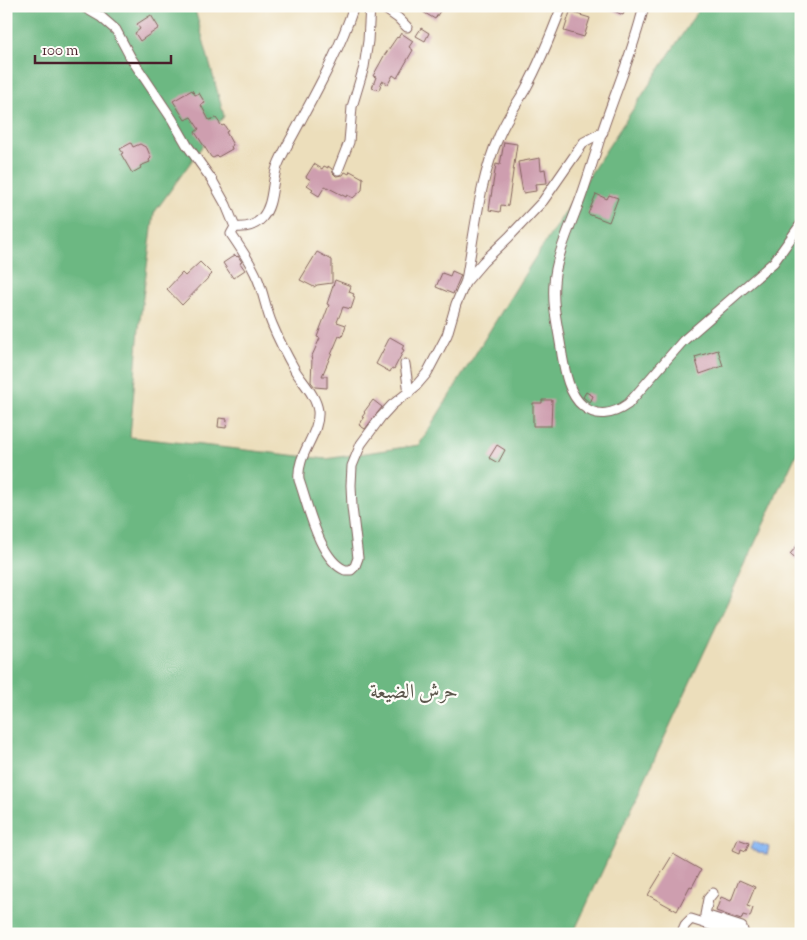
<svg xmlns="http://www.w3.org/2000/svg" width="807" height="940" font-family="'Sorts Mill Goudy',Amiri,serif">
  <style>
    .forest { fill: #6cb882; stroke: #5b6c56 }
    .water { fill: #87b7f3; stroke: #686b8f }
    .building { fill: #ce9eaf }
    .lines { fill: none; stroke-linecap: round; stroke-linejoin: round }
    .street-casing { stroke: #83625d; stroke-width: 11 }
    .street { stroke: #fff; stroke-width: 9 }
    .labels { text-anchor: middle; stroke-width: 4.5; stroke-linejoin: round; paint-order: stroke }
    .park-label { font-size: 21px; fill: #5c564c; stroke: #fdfcf7 }
  </style>
  <rect width="100%" height="100%" fill="#fdfcf7"/>
  <filter id="ink" filterUnits="userSpaceOnUse"><feTurbulence type="fractalNoise" baseFrequency=".02" numOctaves="2"/><feDisplacementMap in="SourceGraphic" scale="10" xChannelSelector="R" yChannelSelector="G"/><feConvolveMatrix kernelMatrix="1 2 1 2 8 2 1 2 1" color-interpolation-filters="sRGB"/></filter>
  <filter id="wash" filterUnits="userSpaceOnUse"><feTurbulence type="fractalNoise" baseFrequency=".0096" numOctaves="4" result="noise"/><feDisplacementMap in="SourceGraphic" scale="20" xChannelSelector="R" yChannelSelector="G"/><feGaussianBlur stdDeviation="1.12" result="paint"/><feColorMatrix in="noise" values="0 0 0 0 0 0 0 0 0 0 0 0 0 0 0 0 0 1.4 0 .05"/><feComposite in="paint" operator="in"/></filter>
  <g filter="url(#wash)">
    <rect width="100%" height="100%" fill="#ecdebb"/>
    <path class="forest" d="M6 6H194L224 116 154 213 139 328 130 437 326 459 419 445 531 264 701 6H801V444L573 934H6Z"/>
    <path class="water" d="M753 842 769 847 767 855 750 849Z"/>
    <g id="blocks">
      <g class="building">
        <path d="M427 6H443L435 19 423 12Z"/>
        <path d="M603 6H627L623 15Z"/>
        <path d="M570 12 590 18 584 37 564 31Z"/>
        <path d="M151 15 159 28 140 41 135 33 140 29 137 24Z"/>
        <path d="M421 28 429 33 425 41 416 36Z"/>
        <path d="M401 33 413 41 409 47 413 50 397 78 393 75 388 84 382 81 379 90 372 88 376 77 373 76 384 56 397 37 398 38Z"/>
        <path d="M192 90 195 95 199 93 205 103 201 105 209 120 216 118 221 125 222 126 224 125 228 131 226 132 233 145 231 146 232 149 218 157 217 156 213 158 211 157 195 132 199 129 191 117 185 120 173 101Z"/>
        <path d="M504 142 517 144 508 206 501 205 500 212 489 210 496 164 500 165Z"/>
        <path d="M131 143 133 147 140 144 147 148 151 158 149 160 150 162 140 166 141 168 132 173 121 154 123 153 120 149Z"/>
        <path d="M540 158 541 170 545 169 547 183 535 184 536 191 523 193 518 162Z"/>
        <path d="M314 164 322 169 324 166 328 168V166L332 169 333 173 336 176 343 175 345 172 349 174 350 171 363 178 362 190 353 198 347 195 346 197 325 186 319 196 311 191 313 189 307 185 311 180 306 177Z"/>
        <path d="M596 194 607 199 609 195 618 198 609 222 588 214Z"/>
        <path d="M317 252 332 260V283L317 285 314 287 300 280Z"/>
        <path d="M235 255 237 257 238 256 242 262 240 263 245 270 233 278 223 263Z"/>
        <path d="M200 262 212 274 182 305 167 289 182 273 185 276Z"/>
        <path d="M452 271 461 275 453 294 436 287 442 273 450 276Z"/>
        <path d="M335 280 351 286 349 292 354 294 353 296 355 297 351 309 343 307 337 322 346 325 342 337 339 336 322 376H327V388L315 387 311 382 312 359 311 358 320 338 317 337 329 305 327 304Z"/>
        <path d="M390 337 404 345 402 349 404 350 394 369 392 368 390 372 376 364Z"/>
        <path d="M718 350 723 366 700 374 695 357Z"/>
        <path d="M586 392 593 396 590 403 583 397Z"/>
        <path d="M373 400 382 407 365 429 359 425 364 418 362 417 365 413 364 412Z"/>
        <path d="M542 400H552L551 426H533V403H542Z"/>
        <path d="M219 418 227 419 226 428 218 427Z"/>
        <path d="M497 445 505 450 498 463 489 458Z"/>
        <path d="M801 541V564L790 554Z"/>
        <path d="M738 839 749 843 746 851 741 849 740 853 733 850Z"/>
        <path d="M673 854 701 870 692 887 690 886 677 911 648 895Z"/>
        <path d="M739 880 755 887 747 906 753 908 750 917 743 915 741 920 716 911 721 897 731 901Z"/>
      </g>
    </g>
  </g>
  <g filter="url(#ink)">
    <use href="#blocks" fill-opacity="0" stroke="#83625d" stroke-width="1"/>
    <g class="lines">
      <g class="street-casing">
        <g id="street">
          <path d="M82 6 101 17 116 30 131 58 172 119 187 145 212 180 226 205 235 227 231 234C241 249 252 264 258 280 264 295 266 310 272 324 279 341 287 356 296 372 304 384 316 396 318 411 320 435 296 454 299 480 308 505 319 559 345 570H351L355 566 358 558 352 507 351 485 352 466 361 444 381 417 392 405 415 387 427 373 447 335 456 304 465 283 483 262 509 237 543 201 584 142 603 132"/>
          <path d="M381 6 398 18 407 27"/>
          <path d="M644 6C634 49 616 90 602 132 595 155 588 178 580 200 571 224 555 259 554 284 552 308 559 331 562 355 565 372 569 395 583 406 597 418 614 414 628 404L683 341 774 262 801 224"/>
          <path d="M338 170 349 142 352 107 364 67 368 41 370 6"/>
          <path d="M235 227C245 228 255 226 262 218 274 204 271 184 277 167 283 151 293 136 301 120 321 83 341 46 354 6"/>
          <path d="M466 280C475 232 479 181 499 136 506 119 516 105 525 90 540 63 551 35 562 6"/>
          <path d="M405 364 409 393"/>
          <path d="M713 893 708 899 705 915 742 927 744 934"/>
          <path d="M681 934 685 925 691 919 738 934"/>
        </g>
      </g>
      <use href="#street" class="street"/>
    </g>
  </g>
  <g class="labels">
    <g class="park-label">
      <text x="414" y="698">حرش الضيعة</text>
    </g>
  </g>
  <rect width="807" height="940" fill="none" stroke="#fdfcf7" stroke-width="25"/>
  <path d="M35 55v8h136v-8" fill="none" stroke="#4a1f2b" stroke-width="2.5"/>
  <text x="42" y="55" font-size="15" fill="#4a1f2b" stroke="#fdfcf7" stroke-width="4" paint-order="stroke">100 m</text>
</svg>
